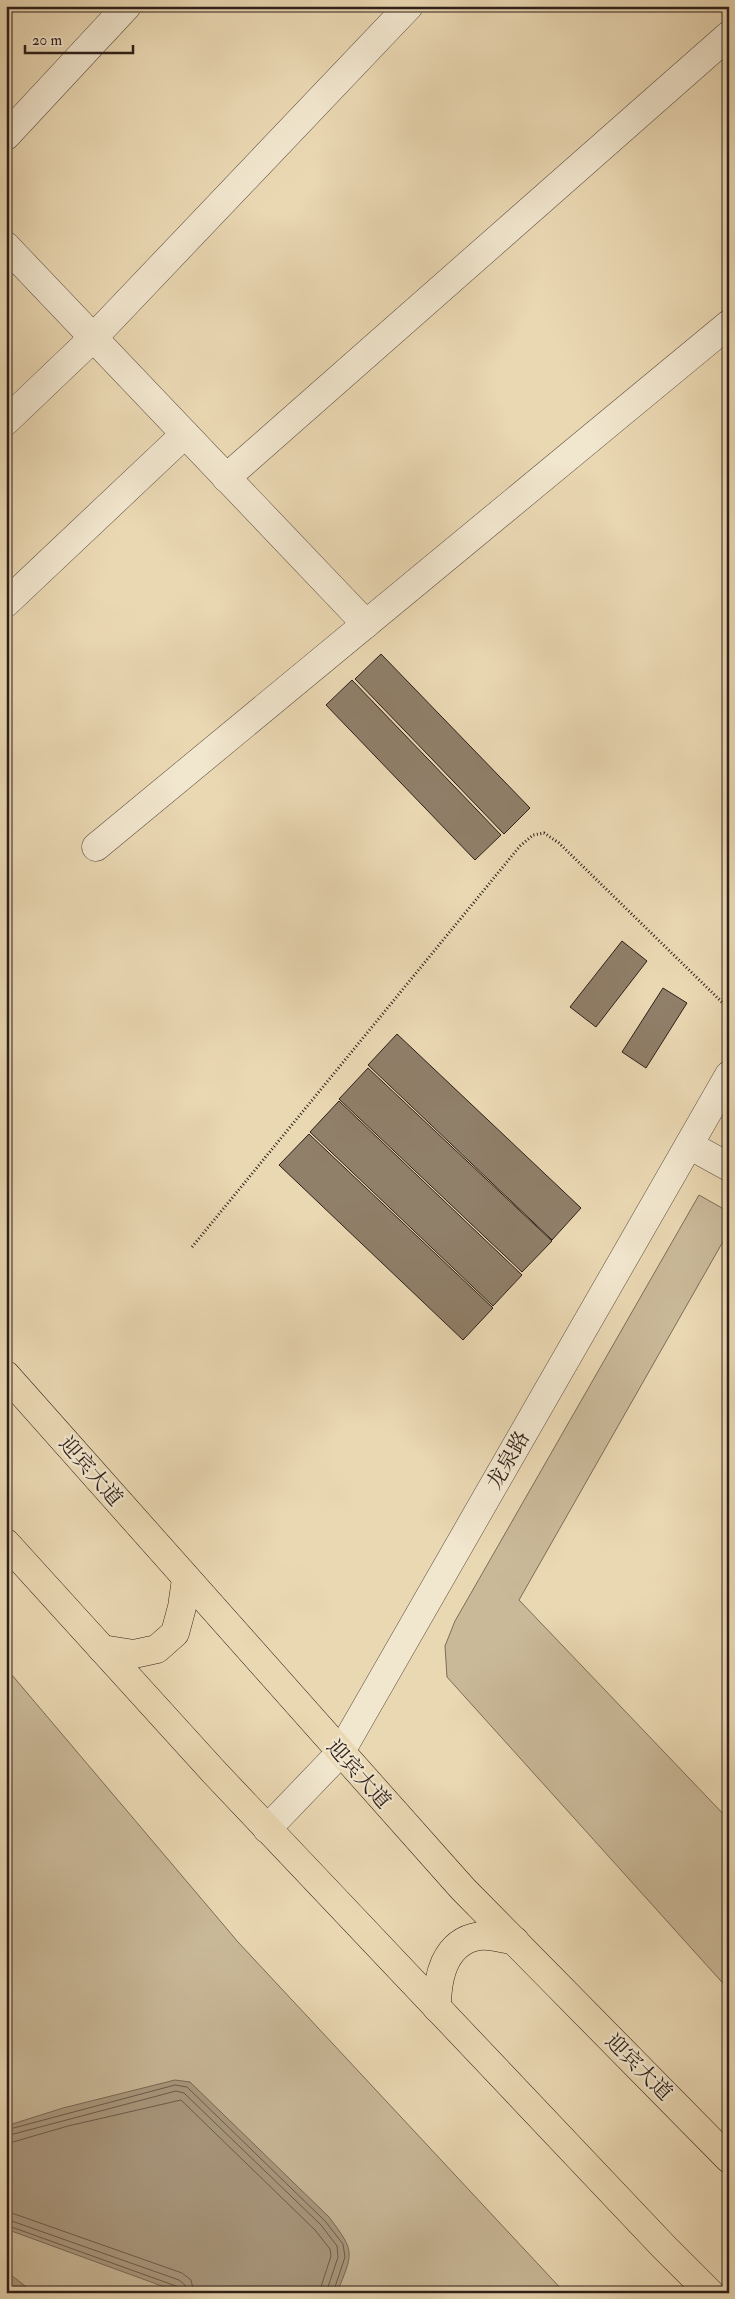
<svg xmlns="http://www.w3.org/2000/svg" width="735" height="2299" font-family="'IM FELL Double Pica','Noto Serif SC',serif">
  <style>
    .green { fill: #cab999; stroke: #7c6c59 }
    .water { fill: #aa997f; stroke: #786856 }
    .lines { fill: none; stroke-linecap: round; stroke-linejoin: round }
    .shore { stroke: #6c5c4c; stroke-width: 1 }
    .building { fill: #907f69; stroke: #2e1f19 }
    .minor-casing { stroke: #5d4d40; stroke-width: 29 }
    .major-casing { stroke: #2e1f19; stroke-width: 29 }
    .highway-casing { stroke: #2e1f19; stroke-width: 29 }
    .path { stroke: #2e1f19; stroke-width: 3; stroke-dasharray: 1 2.5; stroke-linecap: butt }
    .minor { stroke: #f1e6ce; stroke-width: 28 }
    .major { stroke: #ead8b3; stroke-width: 28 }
    .highway { stroke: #ead8b3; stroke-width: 28 }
    .labels { text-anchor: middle; stroke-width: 4.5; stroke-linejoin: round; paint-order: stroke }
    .street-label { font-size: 21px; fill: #2e1f19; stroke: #f1e6ce }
  </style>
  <rect width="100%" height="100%" fill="#ead8b3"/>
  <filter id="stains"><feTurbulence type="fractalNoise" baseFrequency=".004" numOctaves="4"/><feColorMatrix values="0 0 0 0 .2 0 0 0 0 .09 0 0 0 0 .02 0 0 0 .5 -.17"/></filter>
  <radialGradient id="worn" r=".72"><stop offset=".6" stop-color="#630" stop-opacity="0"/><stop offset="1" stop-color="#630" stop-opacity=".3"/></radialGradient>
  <g class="green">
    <path d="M699 1195 729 1212V1231L519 1600 729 1820V1990L447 1677 445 1646 455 1621Z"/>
    <path d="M6 1668 238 1942 565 2293H6Z"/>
  </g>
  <g class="water">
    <path d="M175 2080 190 2082 329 2217C356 2253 353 2252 337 2293H181L6 2229V2126L63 2108Z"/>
    <path d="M6 2271 34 2293H6Z"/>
  </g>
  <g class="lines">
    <g class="shore">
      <path d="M6 2130 175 2085 187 2087 325 2221 343 2244 345 2257 333 2293"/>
      <path d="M6 2136 176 2091 184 2093 321 2225 337 2246 338 2257 326 2293"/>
      <path d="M6 2144 68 2126 181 2100 315 2230 330 2249 331 2256 319 2293"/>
      <path d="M6 2211 182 2273 191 2280 194 2293"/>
      <path d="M6 2219 179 2280 185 2285 187 2293"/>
      <path d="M6 2225 176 2286 180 2293"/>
    </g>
  </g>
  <g class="building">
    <path d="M381 654 530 808 504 834 355 679Z"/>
    <path d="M352 680 501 835 475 860 326 705Z"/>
    <path d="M622 941 647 961 596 1027 570 1007Z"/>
    <path d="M663 988 687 1003 646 1068 622 1052Z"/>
    <path d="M397 1034 581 1208 552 1240 368 1065Z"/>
    <path d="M368 1068 552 1241 522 1272 339 1099Z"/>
    <path d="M339 1101 522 1275 493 1306 310 1132Z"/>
    <path d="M309 1134 493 1308 463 1340 279 1165Z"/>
  </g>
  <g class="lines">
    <g class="minor-casing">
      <g id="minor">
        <path d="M6 136 127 6"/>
        <path d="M6 246 366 624"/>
        <path d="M6 421 93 338 409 6"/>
        <path d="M226 478 729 35"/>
        <path d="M6 603 185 434"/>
        <path d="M96 847 729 324"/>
        <path d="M689 1145 729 1167"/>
        <path d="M267 1829 340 1753 729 1075"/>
      </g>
    </g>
    <g class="major-casing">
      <g id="major">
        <path d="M102 1649 134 1654 157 1649 175 1633 182 1607 186 1579"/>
        <path d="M437 2008C437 1978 444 1941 480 1936 491 1935 504 1939 515 1941"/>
      </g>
    </g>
    <g class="highway-casing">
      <g id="highway">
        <path d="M6 1375 463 1889 729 2159"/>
        <path d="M6 1543 214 1772 664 2247 710 2293"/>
      </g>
    </g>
    <path class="path" d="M192 1247 520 846 533 835 544 833 559 843 729 1009"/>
    <use href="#minor" class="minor"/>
    <use href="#major" class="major"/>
    <use href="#highway" class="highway"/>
  </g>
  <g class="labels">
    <g class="street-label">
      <text transform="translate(508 1460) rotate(-60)" y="7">龙泉路</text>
      <text transform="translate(91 1471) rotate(49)" y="7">迎宾大道</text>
      <text transform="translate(359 1774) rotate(48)" y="7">迎宾大道</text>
      <text transform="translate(639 2067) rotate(45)" y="7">迎宾大道</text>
    </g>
  </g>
  <rect width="735" height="2299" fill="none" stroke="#ead8b3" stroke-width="25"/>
  <rect x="8" y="8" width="720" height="2284" fill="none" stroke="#2e1f19" stroke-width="2.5"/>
  <rect x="12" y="12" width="710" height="2274" fill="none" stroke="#2e1f19"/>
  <path d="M25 45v8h108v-8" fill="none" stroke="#2e1f19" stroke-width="2.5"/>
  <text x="32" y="45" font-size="15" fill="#2e1f19" stroke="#f1e6ce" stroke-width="4" paint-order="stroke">20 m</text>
  <rect width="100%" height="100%" filter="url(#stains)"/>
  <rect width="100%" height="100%" fill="url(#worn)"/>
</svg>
